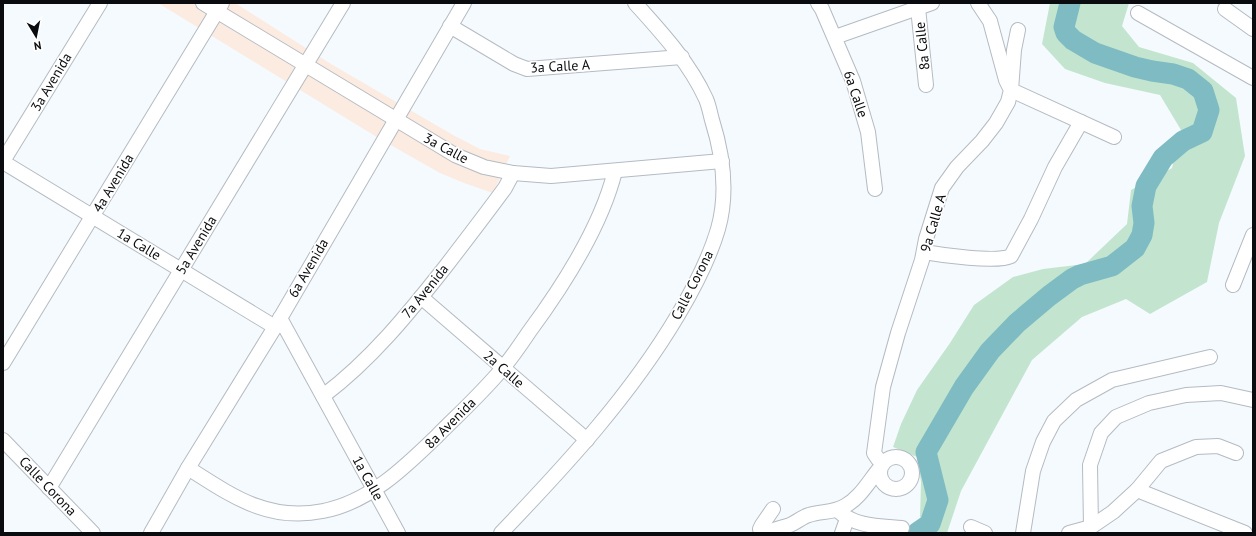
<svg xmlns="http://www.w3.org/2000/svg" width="1256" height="536" font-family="'PT Sans',sans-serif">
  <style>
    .commercial { fill: #fcebe0 }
    .green { fill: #c3e5cf }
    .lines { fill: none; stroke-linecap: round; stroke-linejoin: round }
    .river { stroke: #7ebbc2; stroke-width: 21 }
    .minor-casing { stroke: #b4bbc2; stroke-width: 16 }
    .minor { stroke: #fff; stroke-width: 14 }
    .labels { text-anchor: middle; stroke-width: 3.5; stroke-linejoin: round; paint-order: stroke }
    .street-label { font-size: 14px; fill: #090b0e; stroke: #fff }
  </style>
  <rect width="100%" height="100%" fill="#f5fafe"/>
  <path class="commercial" d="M158 3H235L331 64 453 135 480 149 510 156 493 193 464 183 440 173 380 139Z"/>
  <path class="green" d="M1050 3H1129L1122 26 1139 47 1193 63 1236 98 1245 156 1219 223 1207 282 1150 314 1126 299 1082 317 1032 360 961 491 947 533H918L920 519 921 482 917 457 893 447 901 424 917 390 950 343 974 305 1013 277 1043 269 1085 264 1127 224 1131 190 1172 168 1181 130 1160 95 1105 83 1065 69 1042 44Z"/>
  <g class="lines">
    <path class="river" d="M917 533 930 524 938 500 926 452 964 387 990 351 1017 323 1049 296 1072 279 1080 275 1112 266 1135 248 1142 235 1144 223 1142 206 1146 186 1163 158 1183 141 1202 132 1209 110 1203 91 1188 79 1173 74 1152 71 1135 67 1095 53 1073 40 1066 33 1064 27 1070 3"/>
    <g class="minor-casing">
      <g id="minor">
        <path d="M203 3 455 155 484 167 513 173 551 176 722 161"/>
        <path d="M818 3 822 9 853 81 868 132 875 189"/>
        <path d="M918 8 926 85"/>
        <path d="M1225 9 1253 29"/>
        <path d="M1138 13 1253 78"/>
        <path d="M450 26 514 64 527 69 682 57"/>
        <path d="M1018 30 1014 50 1011 90 1114 137"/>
        <path d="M835 37 932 3"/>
        <path d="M3 161 100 3"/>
        <path d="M3 162 275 327"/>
        <path d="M924 252C941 255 997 263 1011 256L1031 219 1055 167 1081 122"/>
        <path d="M1233 285 1253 235"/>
        <path d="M421 297 587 440"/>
        <path d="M280 318 398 533"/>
        <path d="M3 363 222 3"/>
        <path d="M323 396C371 360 409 313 446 266 466 240 486 214 505 188L513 173"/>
        <path d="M3 440 93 533"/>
        <circle cx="896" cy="473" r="16"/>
        <path d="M883 463 878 459 874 453 883 387 898 333 922 260 926 239 942 188 957 167 982 141 996 123 1008 102 1011 90 1006 80 990 21 978 3"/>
        <path d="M188 468C232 496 268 522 323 511 370 502 406 466 438 435 460 413 483 392 502 369 512 357 521 344 529 332 563 286 601 227 615 171"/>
        <path d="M49 488 343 3"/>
        <path d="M1137 490 1245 533"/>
        <path d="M837 510C855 527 879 526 902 528"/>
        <path d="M971 527 985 533"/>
        <path d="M1091 527 1090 465 1101 433 1116 417 1149 403 1186 395 1221 393 1253 400"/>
        <path d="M151 533 188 468 275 327 464 3"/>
        <path d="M501 533C566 465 630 396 678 315 694 288 709 260 718 229 728 194 723 155 712 120 710 113 709 106 706 99 689 62 662 33 635 3"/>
        <path d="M762 533 760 529 762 525 773 509"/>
        <path d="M767 533C775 528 782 528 790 525 797 522 802 517 809 515 821 511 834 513 845 506 860 498 869 481 880 468"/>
        <path d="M842 533 847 519"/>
        <path d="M1023 533 1033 471 1043 442 1054 421 1076 400 1112 380 1210 357"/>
        <path d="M1069 533 1091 527 1113 512 1137 490 1161 461 1196 447 1218 446 1236 453"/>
      </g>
    </g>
    <use href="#minor" class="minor"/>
  </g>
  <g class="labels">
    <g class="street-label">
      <text transform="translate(922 46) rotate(-96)" y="5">8a Calle</text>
      <text transform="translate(560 66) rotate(-3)" y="5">3a Calle A</text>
      <text transform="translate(51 82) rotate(-59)" y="5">3a Avenida</text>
      <text transform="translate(856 94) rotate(71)" y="5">6a Calle</text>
      <text transform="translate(446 148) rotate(28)" y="5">3a Calle</text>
      <text transform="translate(113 183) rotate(-59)" y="5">4a Avenida</text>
      <text transform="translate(933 223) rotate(-74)" y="5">9a Calle A</text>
      <text transform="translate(139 244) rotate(31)" y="5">1a Calle</text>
      <text transform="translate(196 245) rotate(-59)" y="5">5a Avenida</text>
      <text transform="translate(308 268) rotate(-60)" y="5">6a Avenida</text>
      <text transform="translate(692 285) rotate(-63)" y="5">Calle Corona</text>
      <text transform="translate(425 291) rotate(-51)" y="5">7a Avenida</text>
      <text transform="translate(504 369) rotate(41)" y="5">2a Calle</text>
      <text transform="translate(450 423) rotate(-45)" y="5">8a Avenida</text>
      <text transform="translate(368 478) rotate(61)" y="5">1a Calle</text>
      <text transform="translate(48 486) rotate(46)" y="5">Calle Corona</text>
    </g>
  </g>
  <rect width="1256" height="536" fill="none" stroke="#090b0e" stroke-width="8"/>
  <g transform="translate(36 36) rotate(170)" stroke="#ffffff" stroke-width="3" paint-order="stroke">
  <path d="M0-3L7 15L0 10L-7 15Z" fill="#090b0e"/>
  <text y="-6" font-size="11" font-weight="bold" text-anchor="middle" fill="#090b0e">N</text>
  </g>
</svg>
